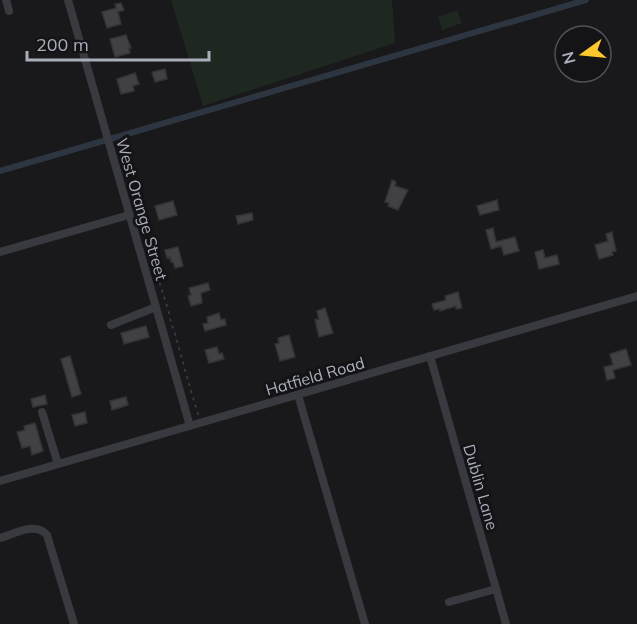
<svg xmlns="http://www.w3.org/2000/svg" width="637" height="624" font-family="Mulish,sans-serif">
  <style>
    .green { fill: #1e2720 }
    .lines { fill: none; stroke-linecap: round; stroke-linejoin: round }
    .canal { stroke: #2d3640; stroke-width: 6 }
    .building { fill: #404045; stroke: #333237; stroke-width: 1.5 }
    .path { stroke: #3f4147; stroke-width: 1.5; stroke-dasharray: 3 4.5; stroke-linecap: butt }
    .minor { stroke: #393a40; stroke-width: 8 }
    .labels { text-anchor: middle; stroke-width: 6; stroke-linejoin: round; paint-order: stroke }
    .street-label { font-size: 16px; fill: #aaaebb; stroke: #141316 }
  </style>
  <rect width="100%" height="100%" fill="#19181b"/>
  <g class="green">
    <path d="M171 0H392L395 43 203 106Z"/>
    <path d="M457 10 462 23 442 30 438 17Z"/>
  </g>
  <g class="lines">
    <path class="canal" d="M0 171 586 0"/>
  </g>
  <g class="building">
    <path d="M121 3 124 10 118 12 121 24 107 28 102 12 116 8 115 4Z"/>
    <path d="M126 35 131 48H129L130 53 115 57 110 39Z"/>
    <path d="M165 69 167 79 155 82 152 72Z"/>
    <path d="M135 73 139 84 133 86 134 91 121 94 117 79Z"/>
    <path d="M392 180 396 182 395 186 408 190 398 210 388 206 389 203 385 202Z"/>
    <path d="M497 200 499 210 480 215 477 206Z"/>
    <path d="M173 201 177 215 159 220 155 206Z"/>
    <path d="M252 213 253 220 238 224 236 216Z"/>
    <path d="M493 228 496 242 515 237 519 251 504 255 501 246 491 249 486 230Z"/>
    <path d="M612 232 616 251 612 252 613 255 599 259 595 245 608 241 606 234Z"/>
    <path d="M178 247 183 266 175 268 173 262H171L170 257 167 258 165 250Z"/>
    <path d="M543 250 545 258 557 255 559 264 539 269 535 252Z"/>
    <path d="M208 283 210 290 201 293 202 303 191 306 188 296 191 295 189 288Z"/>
    <path d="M458 292 462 308 456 309V306L440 311V309L434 310 432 304 446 300 445 296Z"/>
    <path d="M325 308 333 333 319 337 315 320 319 319 317 311Z"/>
    <path d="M219 313 221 320 225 319 226 325 205 331 203 324 208 323 207 317Z"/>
    <path d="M146 326 149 337 124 344 121 333Z"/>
    <path d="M289 335 295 357 280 361 275 344 279 343 278 338Z"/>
    <path d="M217 347 219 354 222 353 224 359 209 363 205 350Z"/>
    <path d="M626 349 631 365 613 370 615 378 607 380 604 367 613 365 610 354Z"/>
    <path d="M70 356 81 394 72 397 61 359Z"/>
    <path d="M45 395 47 404 33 407 31 399Z"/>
    <path d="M126 397 128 405 112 410 110 401Z"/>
    <path d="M85 412 87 423 75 426 72 415Z"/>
    <path d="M35 423 43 451 32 455 30 446 22 448 17 432 25 430 24 426Z"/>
  </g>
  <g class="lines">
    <path class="path" d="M153 269 160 284 170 316C170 324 174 328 175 334 183 362 190 389 199 417"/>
    <g class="minor">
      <path d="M6 0 9 11"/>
      <path d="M68 0 190 426"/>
      <path d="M0 252 129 215"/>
      <path d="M111 325 156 307"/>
      <path d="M430 356 506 624"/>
      <path d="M298 395 365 624"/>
      <path d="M42 412 58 464"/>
      <path d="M0 481 637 296"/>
      <path d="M0 538C14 534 36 521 47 535L74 624"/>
      <path d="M449 602 496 589"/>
    </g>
  </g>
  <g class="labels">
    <g class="street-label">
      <text transform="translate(142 209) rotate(74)" y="6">West Orange Street</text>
      <text transform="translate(315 376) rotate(-16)" y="6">Hatfield Road</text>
      <text transform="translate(481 487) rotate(74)" y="6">Dublin Lane</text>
    </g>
  </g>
  <g transform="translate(583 54) rotate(255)"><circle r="28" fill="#141316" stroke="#505158" stroke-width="1.5"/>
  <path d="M0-4.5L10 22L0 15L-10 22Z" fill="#fec92d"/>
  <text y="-9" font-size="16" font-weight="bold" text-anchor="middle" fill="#aaaebb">N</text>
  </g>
  <path d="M27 51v9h182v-9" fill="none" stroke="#aaaebb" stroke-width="3"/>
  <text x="36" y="51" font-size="18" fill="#aaaebb" stroke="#141316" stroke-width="4.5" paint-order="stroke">200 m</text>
</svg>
